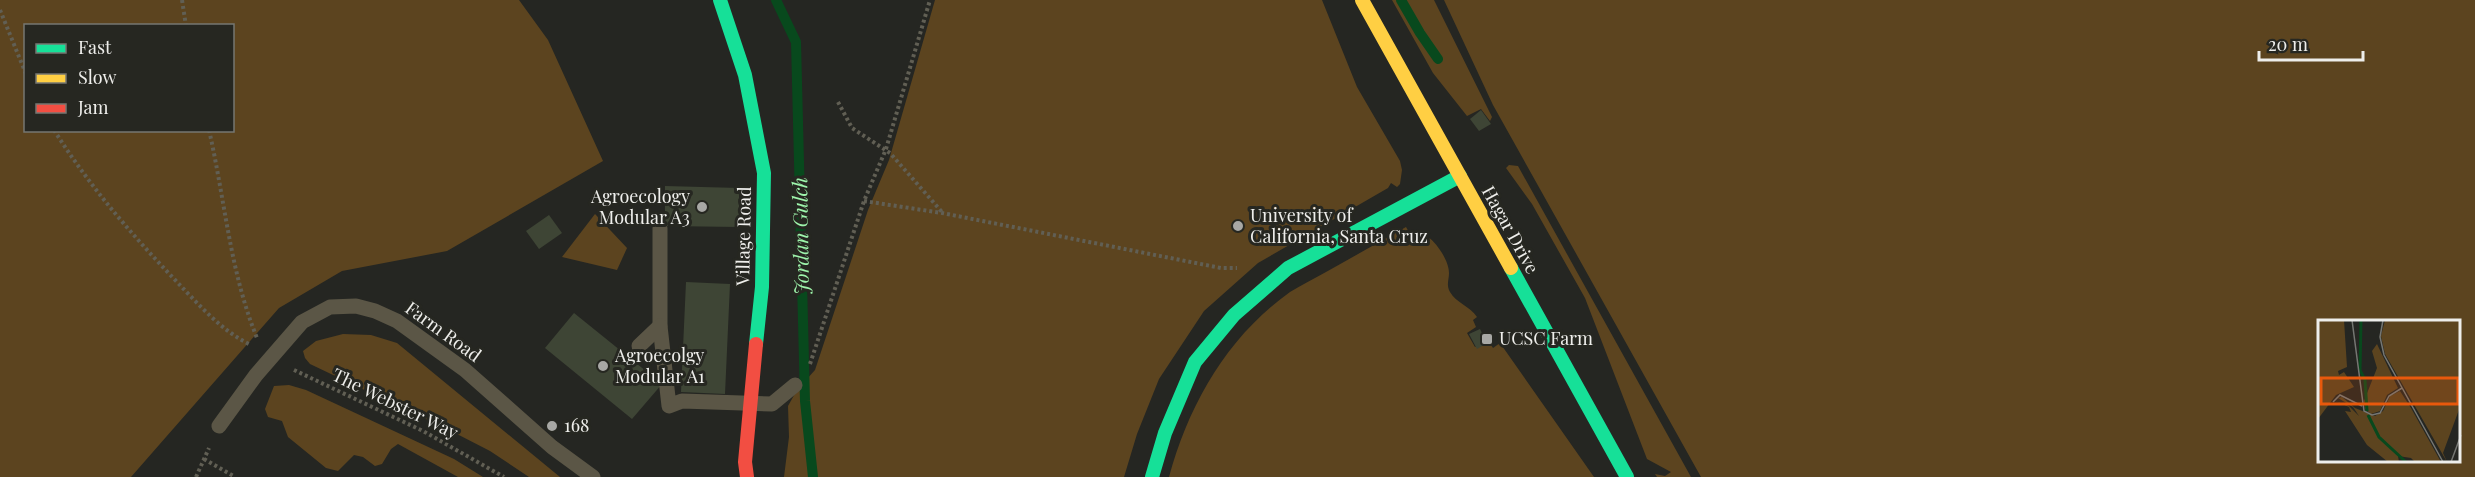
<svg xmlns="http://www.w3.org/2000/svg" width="2475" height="477" font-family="'Playfair Display',serif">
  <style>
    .green { fill: #5c441f; fill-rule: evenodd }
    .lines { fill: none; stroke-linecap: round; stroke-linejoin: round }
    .stream { stroke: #08491d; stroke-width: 10 }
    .building { fill: #3e4535 }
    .path { stroke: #615f54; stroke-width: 4; stroke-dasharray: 3 3; stroke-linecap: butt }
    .lane { stroke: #5b5646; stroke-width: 15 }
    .fast { stroke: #16e098; stroke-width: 14 }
    .slow { stroke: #ffcf43; stroke-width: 14 }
    .jam { stroke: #f24e42; stroke-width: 14 }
    .poi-dot { fill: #a8a8a5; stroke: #262721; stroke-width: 2 }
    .labels { text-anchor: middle; stroke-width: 6; stroke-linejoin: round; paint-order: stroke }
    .poi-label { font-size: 18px; fill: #eeeeeb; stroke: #262721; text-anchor: start }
    .street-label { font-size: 18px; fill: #eeeeeb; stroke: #262721 }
    .water-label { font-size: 20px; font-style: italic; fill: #9ef5ac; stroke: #262721 }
    .inset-river { fill: none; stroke: #08491d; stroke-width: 3 }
    .inset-road { fill: none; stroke: #757672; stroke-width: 1.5 }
    .view { fill: #e8590c; fill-opacity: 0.15; stroke: #e8590c; stroke-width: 3 }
    .inset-edge { fill: none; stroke: #eeeeeb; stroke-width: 3 }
  </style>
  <rect width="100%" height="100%" fill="#252622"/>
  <g class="green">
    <path d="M0 0H519L548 40 603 161 447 251 342 271 279 308 131 477H0ZM26 26H232V130H26Z"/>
    <path d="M935 0H1322L1357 87 1400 161 1402 170 1400 184 1397 187 1391 183 1388 188 1258 263 1204 311 1159 379 1137 434 1124 477H784L789 437 788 406 797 390 815 370 868 210 889 160Z"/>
    <path d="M1392 0H1434L1492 117 1490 121 1481 109 1467 116 1433 73Z"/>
    <path d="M1444 0H2475V477H1701L1493 105ZM2319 321H2458V460H2319Z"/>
    <path d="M1509 165 1518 166 1691 477H1657L1655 474 1665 476 1671 472 1647 459 1585 298 1532 204 1506 168Z"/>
    <path d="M595 214 627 248 617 270 562 257Z"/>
    <path d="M1406 227 1410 234 1428 237C1437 243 1449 261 1449 273 1449 280 1446 285 1450 292 1456 303 1470 306 1477 317L1473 320 1476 327 1467 333 1475 347 1488 340 1493 348 1500 343 1594 477H1169C1189 404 1227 337 1290 292 1301 285 1314 279 1326 272 1353 257 1379 242 1406 227Z"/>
    <path d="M343 334 371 335 397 343 560 477H529L490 451 455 433 310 364 305 358 303 351 316 341Z"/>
    <path d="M289 385 306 390 454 459 483 477H458L398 444 391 449 382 464 375 466 363 457 354 455 338 471 326 468 288 437 282 421 268 417 265 409 274 386Z"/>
  </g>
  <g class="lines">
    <g class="stream">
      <path d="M776 0 796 42 805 401 813 477"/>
      <path d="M1401 0 1420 33 1438 59"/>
    </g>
  </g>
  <g class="building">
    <path d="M1481 110 1491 124 1479 131 1470 119Z"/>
    <path d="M665 186 739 188V227L665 226Z"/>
    <path d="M549 215 562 233 539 249 526 231Z"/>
    <path d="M686 282 730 284 725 394 681 392Z"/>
    <path d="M574 313 662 384 632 419 545 348Z"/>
    <path d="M1480 329 1487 343 1477 349 1469 334Z"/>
  </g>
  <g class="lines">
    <g class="path">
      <path d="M182 0 186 26"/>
      <path d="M0 10 26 74"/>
      <path d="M838 102 852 128 890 153 942 212"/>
      <path d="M54 130C90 187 132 235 178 283 199 305 223 332 251 345"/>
      <path d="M209 130C225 200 230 272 257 338"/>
      <path d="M864 201 942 213 1221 268H1237"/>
      <path d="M810 364 864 201 886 149 930 0"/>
      <path d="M294 370 423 431 504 477"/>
      <path d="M204 459 235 477"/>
      <path d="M196 477 209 448"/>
    </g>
    <g class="lane">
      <path d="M660 228V326L669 406 682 401 772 404 795 385"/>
      <path d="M639 346 660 326"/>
      <path d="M219 426 256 375 302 322 330 307 356 306 375 311 397 321 465 370 552 447 593 477"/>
    </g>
    <g class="fast">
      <path d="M720 0 745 75 764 173 762 287 756 344"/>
      <path d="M1511 268 1627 477"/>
      <path d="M1152 477 1165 433 1195 362 1234 315 1288 268 1460 176"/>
    </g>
    <path class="slow" d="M1362 0 1511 268"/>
    <path class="jam" d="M747 477 745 462 756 344"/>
  </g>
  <g class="poi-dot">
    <circle cx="702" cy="207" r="6"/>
    <circle cx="1238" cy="226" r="6"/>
    <rect x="1481" y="333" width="12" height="12" rx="3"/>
    <circle cx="603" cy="366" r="6"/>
    <circle cx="552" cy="426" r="6"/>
  </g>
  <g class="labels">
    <g class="poi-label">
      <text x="690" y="203" text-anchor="end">Agroecology<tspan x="690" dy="21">Modular A3</tspan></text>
      <text x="1250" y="222">University of<tspan x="1250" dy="21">California, Santa Cruz</tspan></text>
      <text x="1499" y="345">UCSC Farm</text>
      <text x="615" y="362">Agroecolgy<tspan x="615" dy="21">Modular A1</tspan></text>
      <text x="564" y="432">168</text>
    </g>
    <g class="street-label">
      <text transform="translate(1510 230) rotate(61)" y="6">Hagar Drive</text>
      <text transform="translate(744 236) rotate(-89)" y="6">Village Road</text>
      <text transform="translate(443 332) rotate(36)" y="6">Farm Road</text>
      <text transform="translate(395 404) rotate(26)" y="6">The Webster Way</text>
    </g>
    <g class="water-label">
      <text transform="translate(801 236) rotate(-91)" y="7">Jordan Gulch</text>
    </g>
  </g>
  <g transform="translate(2318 320)">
    <rect width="142" height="142" fill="#252622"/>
    <path d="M0 0H26L29 47 20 51 21 55 26 52 36 67 18 75 0 99ZM67 0H142V87L125 133 129 142 67 34 63 16ZM59 24 80 68 69 75 62 91 53 94 47 89 46 81 59 48 54 31ZM82 71 93 88 123 142H97L93 138 80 136 81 142H70L49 125 27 91 33 92 31 87 17 81 31 86 41 96 35 87 20 78 24 77 37 88 57 96 65 91 72 76Z" fill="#5c441f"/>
    <path class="inset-river" d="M43 0 42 50 47 60 49 91M50 95 61 117 88 142"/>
    <path class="inset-road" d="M34 0 46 91 54 95 62 93 71 76 84 68M65 0 62 17 66 35 125 142M15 82 22 75 44 86M133 142 143 115"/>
    <path class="view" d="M3 58H140V84H3Z"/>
    <rect width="142" height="142" class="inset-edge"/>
  </g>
  <rect x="24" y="24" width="210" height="108" fill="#262721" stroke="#767772" stroke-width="1.5"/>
  <rect x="36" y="44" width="30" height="9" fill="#16e098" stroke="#767772" stroke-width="1.5"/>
  <text x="78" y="54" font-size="18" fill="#eeeeeb">Fast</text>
  <rect x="36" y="74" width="30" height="9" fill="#ffcf43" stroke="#767772" stroke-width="1.5"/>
  <text x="78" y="84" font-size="18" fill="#eeeeeb">Slow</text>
  <rect x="36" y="104" width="30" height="9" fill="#f24e42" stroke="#767772" stroke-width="1.5"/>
  <text x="78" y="114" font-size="18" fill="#eeeeeb">Jam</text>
  <path d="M2259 51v9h104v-9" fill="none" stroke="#eeeeeb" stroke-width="3"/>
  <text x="2268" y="51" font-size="18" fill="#eeeeeb" stroke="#262721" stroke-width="4.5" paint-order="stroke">20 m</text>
</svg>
